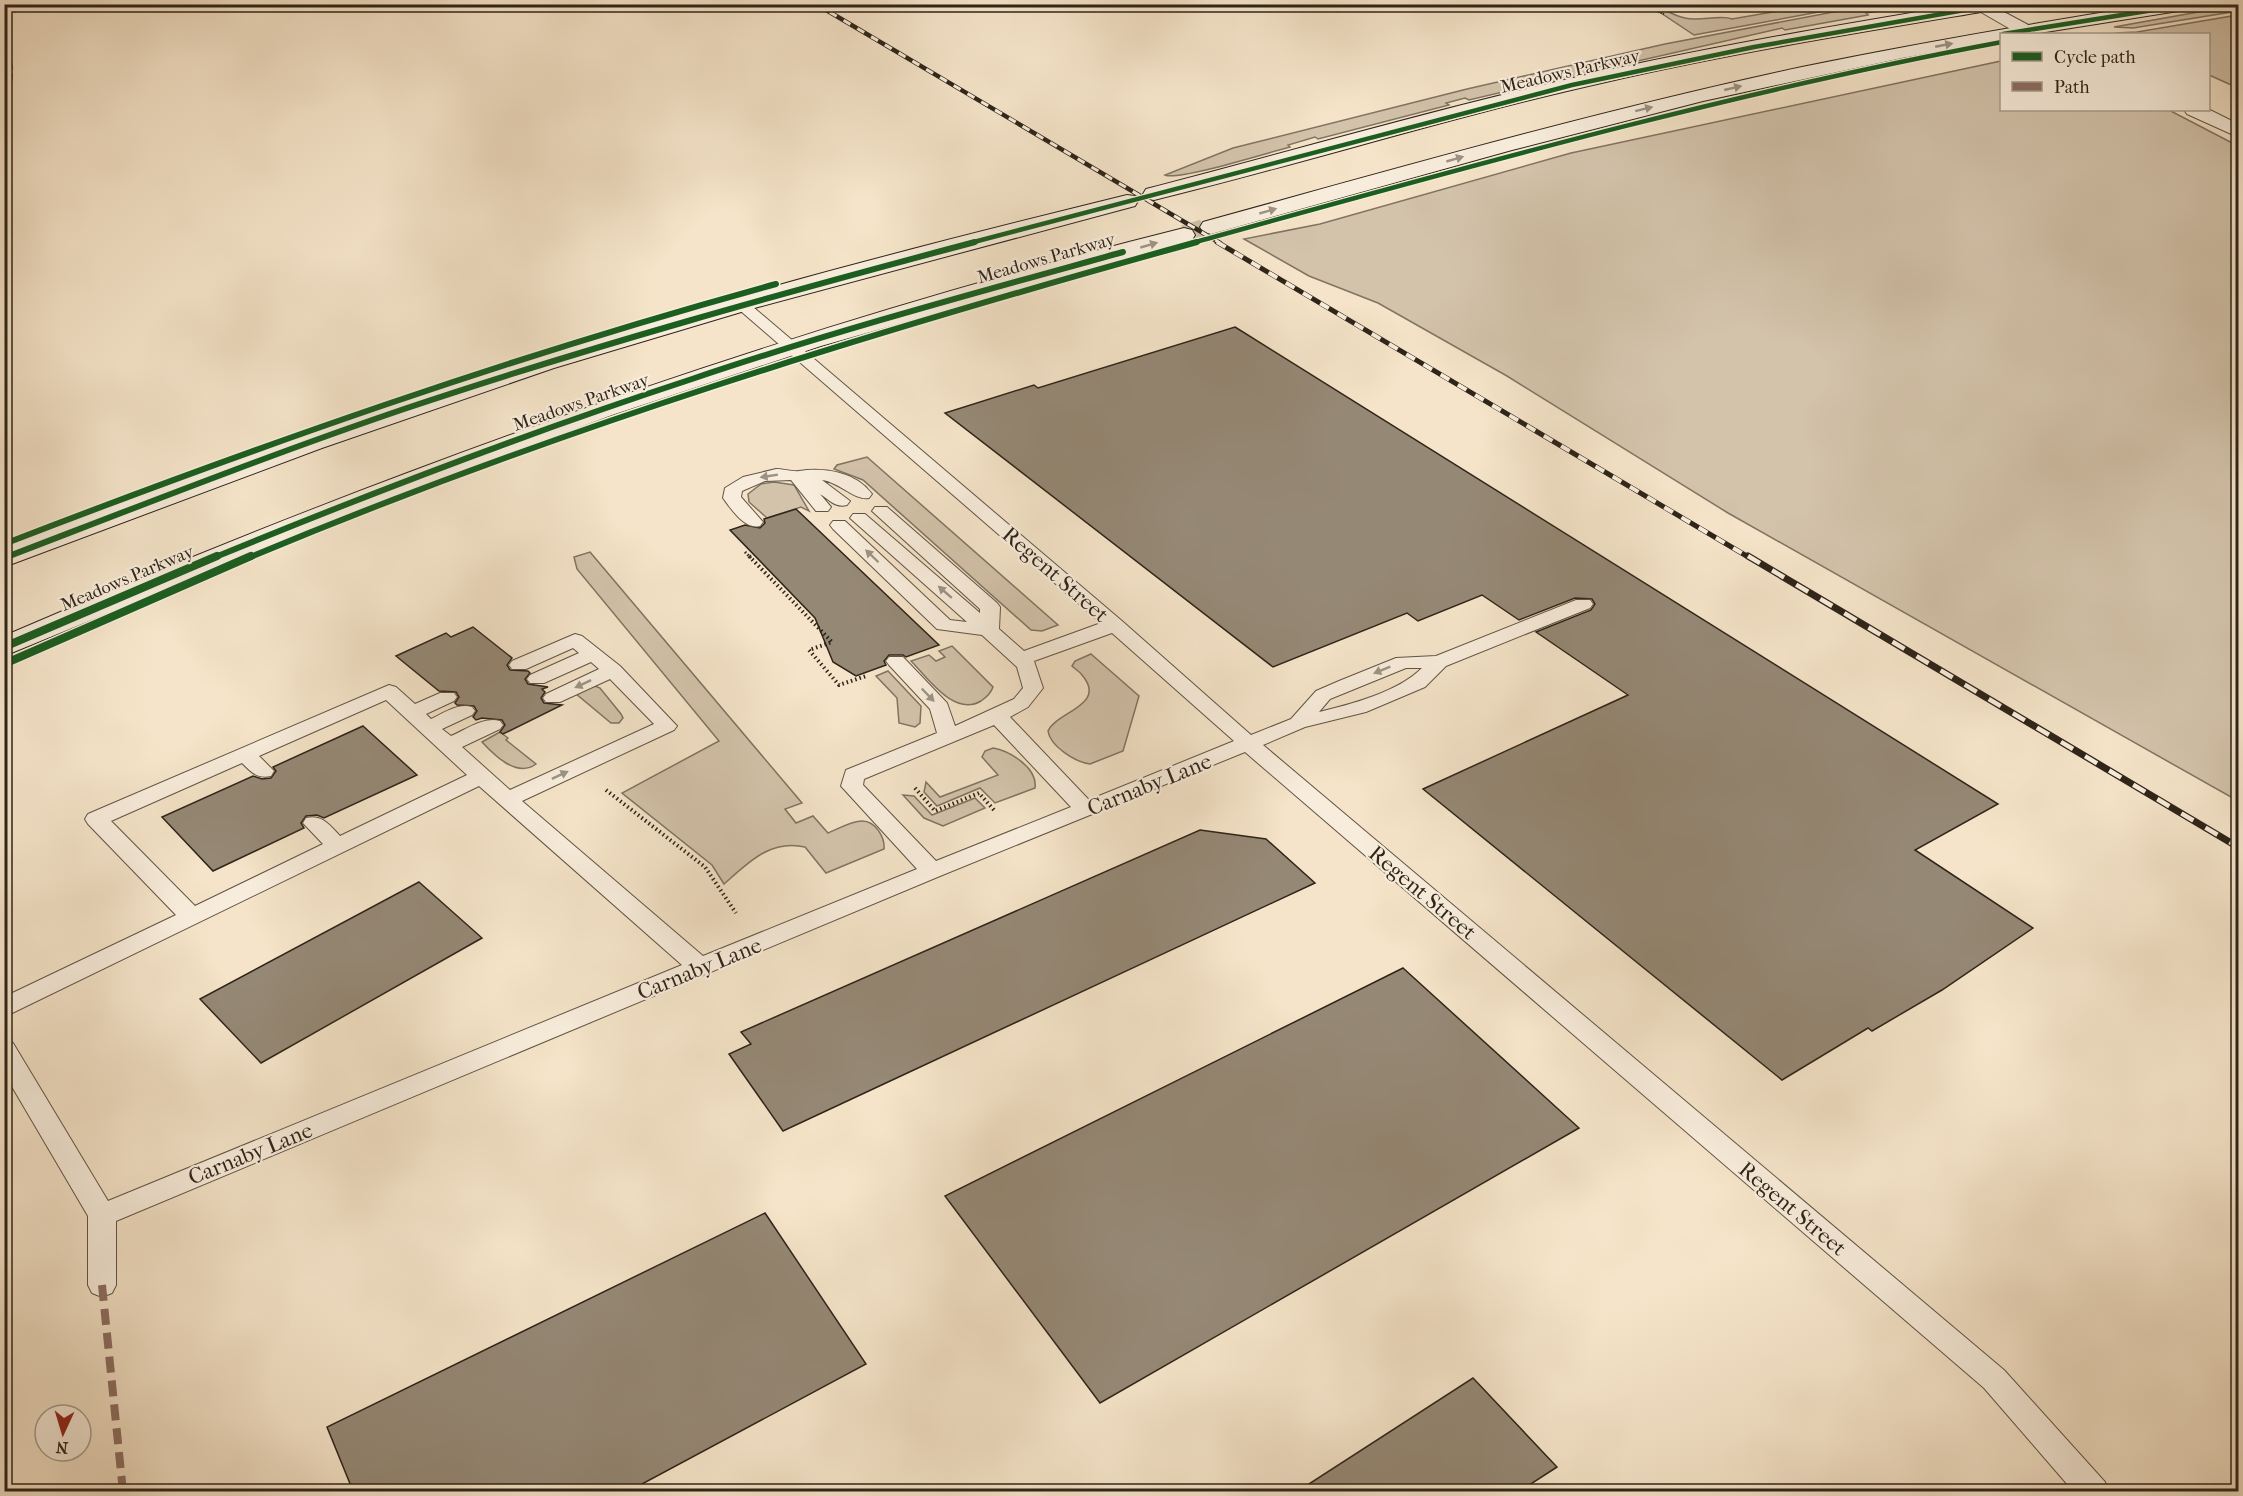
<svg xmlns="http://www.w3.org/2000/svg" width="2243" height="1496" font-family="'IM FELL French Canon',serif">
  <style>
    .green { fill: #d3c3ab; stroke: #807462; stroke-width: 1.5 }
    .building { fill: #958875; stroke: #2e2419; stroke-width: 1.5 }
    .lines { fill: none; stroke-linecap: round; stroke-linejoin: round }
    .secondary-tunnel { stroke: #cdbea6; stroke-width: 20; stroke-dasharray: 20 10; stroke-linecap: butt }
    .service-casing { stroke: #605445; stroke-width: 2 }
    .tertiary-casing { stroke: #605445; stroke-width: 2 }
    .secondary-casing { stroke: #2e2419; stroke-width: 2 }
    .path-far2 { stroke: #2e2419; stroke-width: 2; stroke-dasharray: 1 1.5; stroke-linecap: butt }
    .path-far1 { stroke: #2e2419; stroke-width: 3; stroke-dasharray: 1.5 2; stroke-linecap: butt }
    .path { stroke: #2e2419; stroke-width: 4; stroke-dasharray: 1.5 3; stroke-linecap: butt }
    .service { fill: #f8eddc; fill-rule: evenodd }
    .tertiary { fill: #f8eddc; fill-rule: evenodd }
    .secondary { fill: #f8eddc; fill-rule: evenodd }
    .rail-far2-casing { stroke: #2e2419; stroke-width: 4.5 }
    .rail-far1-casing { stroke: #2e2419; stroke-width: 5 }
    .rail-casing { stroke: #2e2419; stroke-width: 7 }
    .rail-far2 { stroke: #f8eddc; stroke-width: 3; stroke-dasharray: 8; stroke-linecap: butt }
    .rail-far1 { stroke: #f8eddc; stroke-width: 4; stroke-dasharray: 10; stroke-linecap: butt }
    .rail { stroke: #f8eddc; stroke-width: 4.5; stroke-dasharray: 14; stroke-linecap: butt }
    .quiet-far1 { stroke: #8d6e63; stroke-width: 4; stroke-dasharray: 7 4; stroke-linecap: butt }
    .quiet { stroke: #8d6e63; stroke-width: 8; stroke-dasharray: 16 8; stroke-linecap: butt }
    .cycleway-far2-casing { stroke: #f8eddc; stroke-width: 7 }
    .cycleway-far1-casing { stroke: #f8eddc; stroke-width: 9 }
    .cycleway-casing { stroke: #f8eddc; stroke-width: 11 }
    .cycleway-far2 { stroke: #1b5e20; stroke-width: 4.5 }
    .cycleway-far1 { stroke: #1b5e20; stroke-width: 6 }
    .cycleway { stroke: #1b5e20; stroke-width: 8 }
    .oneway { fill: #9d9384 }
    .labels { text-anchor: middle; stroke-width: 4.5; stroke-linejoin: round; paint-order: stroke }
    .far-street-label { font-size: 18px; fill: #2e2419; stroke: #f8eddc }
    .street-label { font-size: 22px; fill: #2e2419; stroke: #f8eddc }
  </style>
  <rect width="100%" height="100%" fill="#f5e4c9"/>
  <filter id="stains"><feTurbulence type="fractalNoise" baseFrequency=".00333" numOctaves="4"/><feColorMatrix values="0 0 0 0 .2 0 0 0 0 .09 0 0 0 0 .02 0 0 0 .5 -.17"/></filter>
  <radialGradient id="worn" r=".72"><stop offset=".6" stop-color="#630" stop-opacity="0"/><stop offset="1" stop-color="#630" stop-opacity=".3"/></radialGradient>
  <g class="green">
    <path d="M1649 5H1654C1664 9 1674 16 1685 18 1699 22 1721 14 1732 19L1813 5H1857L1694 35Z"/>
    <path d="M1870 5H1893L1901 8 1866 13 1868 15 1785 30 1782 28 1616 66 1612 64 1594 68 1596 70 1469 100 1465 98 1446 103 1449 105 1318 139 1315 137 1288 145 1290 147C1270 152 1178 181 1165 175L1233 148 1467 89 1665 44Z"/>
    <path d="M2238 5V11L2133 28 2114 27Z"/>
    <path d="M2238 15V88L2209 75 2208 34H2116V33L2137 32Z"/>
    <path d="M2001 61 2002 110H2169L2238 146V801L1728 513 1507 376 1378 303 1309 276 1244 239 1320 224 1571 153Z"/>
    <path d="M867 457 1058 625 1042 631 1031 630 863 480 834 469 837 465Z"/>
    <path d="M774 482 794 485 809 511 801 507 767 518 749 502 748 494 761 484Z"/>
    <path d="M590 552 802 803 785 809 796 823 813 816 828 833C838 829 851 821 862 821 876 821 885 838 884 849L826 873 805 847C770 839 748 863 724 884L712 865 622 793 719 741 577 569 574 557Z"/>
    <path d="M952 646 993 687C991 693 987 697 981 701 954 717 928 678 911 661L929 655 936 661 945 657 939 651Z"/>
    <path d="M1091 654 1139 696 1123 751 1090 764C1075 762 1050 746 1048 731 1056 712 1108 705 1082 675 1079 671 1075 669 1072 666L1075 661Z"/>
    <path d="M888 671 921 706 920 723 915 727 899 723 897 698 876 676Z"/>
    <path d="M595 686 600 688 621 714 623 718 619 723H611L575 693Z"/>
    <path d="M500 732 508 738 506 740 536 764C517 778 495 756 482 742Z"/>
    <path d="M993 748C1010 751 1038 768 1035 788L995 803 980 788 937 806 924 792 926 782 940 797 998 775 982 757 985 751Z"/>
    <path d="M903 795 914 796 932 815 975 798 985 808 943 826 924 818Z"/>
  </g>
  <g class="building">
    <path d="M1235 327 1998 804 1915 850 2033 928 1942 990 1872 1031 1868 1028 1782 1080 1423 789 1628 695 1536 632 1591 610 1595 604 1592 599 1575 598 1519 620 1482 595 1418 621 1407 613 1273 667 945 413 1034 385 1038 388Z"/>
    <path d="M796 509 939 645 906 657 903 655H889L884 661 886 665 856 676 833 662 815 618 730 530 745 525 760 528 765 523 764 519Z"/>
    <path d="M473 627 512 658 507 665 510 670 528 671 530 673 525 679 528 684 548 687 542 689 545 692 541 698 544 703 562 705 503 734 500 732 505 725 502 720 482 718 476 720 473 717 477 711 474 706 457 705 455 703 459 697 456 692 439 691 396 656 446 633 451 637Z"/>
    <path d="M363 726 417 775 324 818 317 815 306 816 301 823 304 828 213 871 162 817 253 776 262 779 271 778 276 771 273 767Z"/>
    <path d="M1200 830 1266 839 1315 883 783 1131 729 1054 751 1044 741 1032Z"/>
    <path d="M419 882 482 938 261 1063 200 999Z"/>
    <path d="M1403 968 1579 1128 1100 1403 945 1196Z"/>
    <path d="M765 1213 866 1364 629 1491H353L327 1427Z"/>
    <path d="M1473 1378 1557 1467 1520 1491H1298Z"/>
  </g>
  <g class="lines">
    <path class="secondary-tunnel" d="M1184 235 1211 227"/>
    <g class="service-casing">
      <g id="service">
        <path d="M741 299 746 301 1122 621 1251 735 1291 719 1316 691 1339 681 1396 658 1436 656 1576 600H1590L1593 604 1590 608 1446 666 1425 687 1366 712 1305 727 1263 745 2004 1370 2105 1482 2109 1492H2074L1984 1388 1245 752 940 876 116 1221V1285L112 1293 102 1297 92 1293 88 1285V1216L4 1073V1041L13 1043 108 1201 682 965 479 786 4 1017V997L176 915 88 824 85 819 88 814 389 685 396 687 415 704 440 693H454L457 697 454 701 426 714 431 719C444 713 458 703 472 707L475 711 472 715 442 729 451 736C465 730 484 716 500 721L503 725 500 729 462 747 510 790 654 724 610 679 560 702H546L543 698 546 694 599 669 591 662 544 683H530L527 679 530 675 579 653 573 648 526 669H512L509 665 512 661 575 634 582 636 620 666 677 726 674 730 522 801 703 956 917 869 841 786 846 770 937 733 930 709 889 665 886 661 889 657H903L947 703 955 726 1014 699 1023 688 1017 667 982 635 937 629 833 529 830 525 833 521H845L950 620 967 622 850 518 853 514H865L980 613V609L872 511 875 507H887L997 603 1000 607 999 629 1024 651 1101 623 736 307 733 304ZM1112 633 1234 741 1089 800 1010 717 1028 707 1043 688 1034 661ZM1406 668H1422C1398 692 1352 704 1319 712L1330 699ZM386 700 467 775 340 836C330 825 322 814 306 818L303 823 323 844 195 906 111 821 242 763C251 772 257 779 271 776L274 771 259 756ZM994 725 1071 807 936 861 863 785 864 779Z"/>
        <path d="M776 469C783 469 794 472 799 471 824 467 856 472 872 494L869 498C855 501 839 482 822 480L850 501 847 505C835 508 830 500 820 494L831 507 828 511H816L791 480 765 481 742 491 741 497 763 522 760 526C745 530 732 510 723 498L725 488 743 477Z"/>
      </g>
    </g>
    <g class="tertiary-casing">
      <g id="tertiary">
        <path d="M1967 4H1989L2038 30 2041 34H2019Z"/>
        <path d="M2208 109 2238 124V137L2187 114 2184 110Z"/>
      </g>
    </g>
    <g class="secondary-casing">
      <g id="secondary">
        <path d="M1965 4H2007L1999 9C1868 31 1736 52 1606 82 1454 116 1305 163 1154 200L1146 199 1143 194 1146 189C1300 149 1453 104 1608 70 1726 44 1845 24 1965 4Z"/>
        <path d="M2155 4H2199L2191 9 2033 34H2002V40L1902 58 1703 101 1512 150 1211 234 1203 232 1200 227 1203 222C1402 167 1601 110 1802 67 1919 43 2037 23 2155 4Z"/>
        <path d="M1127 195 1135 196 1138 201 1135 206 758 307 554 368 322 448 4 567V548C180 481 355 415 534 358 729 295 928 244 1127 195Z"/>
        <path d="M1184 228 1192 230 1195 235 1192 240 821 346 612 415 354 512 4 656V636C387 471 779 329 1184 228Z"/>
      </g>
    </g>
    <path class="path-far2" d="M1656 11 1664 14"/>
    <path class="path-far1" d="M745 552 751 558"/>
    <g class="path">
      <path d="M749 556 832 642 809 650 839 685 866 676"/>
      <path d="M915 788 935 811 979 793 994 810"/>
      <path d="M606 790 705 867 736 913"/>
    </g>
    <use href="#service" class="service"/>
    <use href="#tertiary" class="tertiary"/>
    <use href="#secondary" class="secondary"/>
    <g class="rail-far2-casing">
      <path id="rail-far2" d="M816 4 1220 243"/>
    </g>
    <g class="rail-far1-casing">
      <path id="rail-far1" d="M1217 242 1750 558"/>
    </g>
    <g class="rail-casing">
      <path id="rail" d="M1748 556 2238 847"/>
    </g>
    <use href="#rail-far2" class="rail-far2"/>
    <use href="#rail-far1" class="rail-far1"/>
    <use href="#rail" class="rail"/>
    <g class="quiet-far1">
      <path d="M4 17 27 4"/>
      <path d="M4 42C15 64 12 83 4 106"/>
    </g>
    <path class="quiet" d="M102 1285 123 1492"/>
    <g class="cycleway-far2-casing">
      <g id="cycleway-far2">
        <path d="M2003 34 2191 4"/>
        <path d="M970 243 1572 85 1754 47 1999 4"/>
        <path d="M1192 243C1460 169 1728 93 2002 42"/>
      </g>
    </g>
    <g class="cycleway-far1-casing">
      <g id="cycleway-far1">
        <path d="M4 544C258 446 513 356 776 284"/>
        <path d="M4 558C137 507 269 455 404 409 592 346 783 293 975 242"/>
        <path d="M213 558C371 493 530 432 692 379 834 331 979 292 1123 252"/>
        <path d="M248 558C556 429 875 331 1197 242"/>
      </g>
    </g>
    <g class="cycleway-casing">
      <g id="cycleway">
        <path d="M4 558 8 556"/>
        <path d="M4 647 217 556"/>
        <path d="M4 664 251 556"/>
      </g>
    </g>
    <use href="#cycleway-far2" class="cycleway-far2"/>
    <use href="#cycleway-far1" class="cycleway-far1"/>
    <use href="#cycleway" class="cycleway"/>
  </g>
  <defs><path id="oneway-solid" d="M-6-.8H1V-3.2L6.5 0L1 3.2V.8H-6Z" transform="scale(1.5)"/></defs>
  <g class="oneway">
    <use href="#oneway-solid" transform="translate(1944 45) rotate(-11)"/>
    <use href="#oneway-solid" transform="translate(1733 88) rotate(-13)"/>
    <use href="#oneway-solid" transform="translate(1644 109) rotate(-14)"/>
    <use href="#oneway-solid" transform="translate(1455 159) rotate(-16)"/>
    <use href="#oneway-solid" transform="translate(1268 211) rotate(-16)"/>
    <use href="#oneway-solid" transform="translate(1149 245) rotate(-16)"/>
    <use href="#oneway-solid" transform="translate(769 476) rotate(171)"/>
    <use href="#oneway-solid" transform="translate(872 556) rotate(-136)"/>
    <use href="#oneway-solid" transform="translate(945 592) rotate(-139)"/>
    <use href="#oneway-solid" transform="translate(1382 670) rotate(158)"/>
    <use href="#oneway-solid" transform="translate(583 684) rotate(155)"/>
    <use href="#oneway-solid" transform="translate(928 695) rotate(46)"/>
    <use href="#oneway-solid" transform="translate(560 775) rotate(-25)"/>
  </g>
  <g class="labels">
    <g class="far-street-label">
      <text transform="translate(1570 71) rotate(-13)" y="6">Meadows Parkway</text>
      <text transform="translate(1046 258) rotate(-16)" y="6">Meadows Parkway</text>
      <text transform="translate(581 402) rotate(-19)" y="6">Meadows Parkway</text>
      <text transform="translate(127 578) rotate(-23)" y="6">Meadows Parkway</text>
    </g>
    <g class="street-label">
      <text transform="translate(1056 574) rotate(41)" y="8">Regent Street</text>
      <text transform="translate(1149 784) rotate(-22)" y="8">Carnaby Lane</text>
      <text transform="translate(1423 892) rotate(40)" y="8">Regent Street</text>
      <text transform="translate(699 968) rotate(-22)" y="8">Carnaby Lane</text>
      <text transform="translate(250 1153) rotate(-22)" y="8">Carnaby Lane</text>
      <text transform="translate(1793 1208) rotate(40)" y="8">Regent Street</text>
    </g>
  </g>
  <rect width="2243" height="1496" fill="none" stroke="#f5e4c9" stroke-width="24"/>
  <rect x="6" y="6" width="2231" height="1484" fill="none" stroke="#2e2419" stroke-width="3"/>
  <rect x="12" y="12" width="2219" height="1472" fill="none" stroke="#2e2419" stroke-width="1.5"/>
  <rect x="2000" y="33" width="210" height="78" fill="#f8eddc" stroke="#a79d8e" stroke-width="1.5"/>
  <rect x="2012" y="52" width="30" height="9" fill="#1b5e20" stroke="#a79d8e" stroke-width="1.5"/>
  <text x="2054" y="63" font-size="18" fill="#2e2419">Cycle path</text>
  <rect x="2012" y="82" width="30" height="9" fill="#8d6e63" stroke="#a79d8e" stroke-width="1.5"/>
  <text x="2054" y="93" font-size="18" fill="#2e2419">Path</text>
  <g transform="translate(63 1433) rotate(184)"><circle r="28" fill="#f8eddc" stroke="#a79d8e" stroke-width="1.5"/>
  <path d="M0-4.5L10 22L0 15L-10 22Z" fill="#8f2418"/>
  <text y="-9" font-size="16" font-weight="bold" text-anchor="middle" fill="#2e2419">N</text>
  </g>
  <rect width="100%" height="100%" filter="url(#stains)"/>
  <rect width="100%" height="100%" fill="url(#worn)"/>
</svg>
